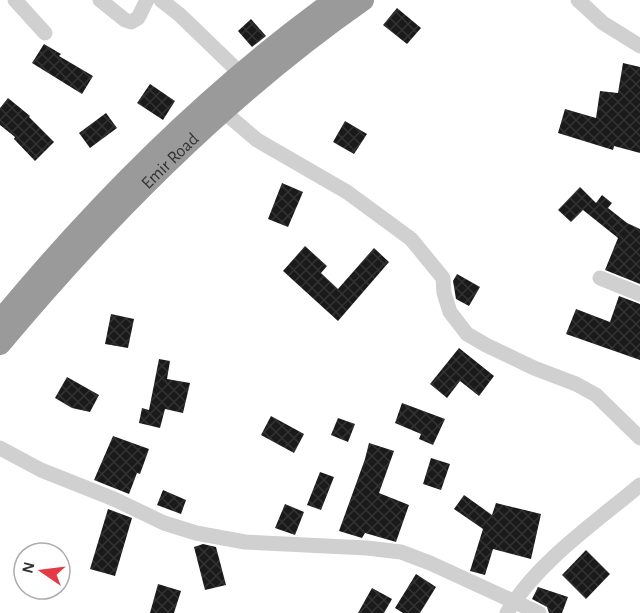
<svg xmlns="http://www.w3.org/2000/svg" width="640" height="613" font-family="'Alegreya Sans',sans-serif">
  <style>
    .building { fill: url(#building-cross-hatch) }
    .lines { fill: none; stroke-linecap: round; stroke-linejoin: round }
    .minor { stroke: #d0d0d0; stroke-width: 15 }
    .highway { stroke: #9a9a9a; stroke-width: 22 }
    .labels { text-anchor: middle; stroke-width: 6; stroke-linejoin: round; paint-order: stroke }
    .street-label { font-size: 18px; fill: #333; stroke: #fff }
  </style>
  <defs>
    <pattern id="building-cross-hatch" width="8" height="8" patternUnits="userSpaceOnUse" patternTransform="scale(1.5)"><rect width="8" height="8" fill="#1a1a1a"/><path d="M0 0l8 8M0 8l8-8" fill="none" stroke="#333"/></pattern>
  </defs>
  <rect width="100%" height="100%" fill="#fff"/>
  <g class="building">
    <path d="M397 8 421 28 407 44 383 25Z"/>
    <path d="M251 19 266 36 252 47 238 31Z"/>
    <path d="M44 44 61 54 59 56 93 76 82 94 32 63Z"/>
    <path d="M623 63 640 67V153L614 146 613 150 558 133 565 109 596 118 600 91 618 93Z"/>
    <path d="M150 84 175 101 163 120 137 103Z"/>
    <path d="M8 98 30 116 29 117 54 142 35 161 14 139 15 137 0 125V108Z"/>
    <path d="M106 113 117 128 90 148 79 133Z"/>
    <path d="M345 121 367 134 354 154 333 142Z"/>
    <path d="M282 183 303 192 288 227 268 219Z"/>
    <path d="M580 187 596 203 602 195 612 203 608 208 627 223 640 229V284L605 270 618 238 583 210 571 222 558 210Z"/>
    <path d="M305 246 327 266 321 273 338 289 374 248 389 262 338 321 283 271Z"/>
    <path d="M457 274 480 287 469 306 456 299 453 281Z"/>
    <path d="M619 296 640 304V360L566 334 576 309 610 322Z"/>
    <path d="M111 314 134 319 128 348 105 344Z"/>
    <path d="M459 348 494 376 479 396 460 381 447 398 430 384Z"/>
    <path d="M159 359 170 361 167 379 190 383 183 413 165 409 160 428 139 423 142 408 149 410Z"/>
    <path d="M67 377 99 395 90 412 72 408 55 398Z"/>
    <path d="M402 403 445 419 433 445 419 439 421 434 395 423Z"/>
    <path d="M271 416 304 434 294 453 261 435Z"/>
    <path d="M338 418 355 424 348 442 331 435Z"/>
    <path d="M113 436 149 449 140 474 137 473 129 494 94 480Z"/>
    <path d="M369 443 394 451 379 493 409 505 396 542 365 533 362 538 339 531 365 459Z"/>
    <path d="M431 458 450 464 441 490 423 484Z"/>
    <path d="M320 472 334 477 321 510 307 505Z"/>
    <path d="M163 490 186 500 181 514 157 505Z"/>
    <path d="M464 495 492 515 496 503 541 514 531 559 493 549 485 575 470 571 483 529 454 509Z"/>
    <path d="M285 504 304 512 295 535 275 528Z"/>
    <path d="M108 509 132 518 115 576 90 569Z"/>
    <path d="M203 544 216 547 226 585 205 590 194 547Z"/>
    <path d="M586 550 610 574 586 599 562 575Z"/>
    <path d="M416 574 436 587 420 613H403L395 608Z"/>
    <path d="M158 584 181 591 174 613H150Z"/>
    <path d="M538 587 568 597 562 613H549L547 607 532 599Z"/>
    <path d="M372 588 392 599 384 613H358Z"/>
  </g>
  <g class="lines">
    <g class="minor">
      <path d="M15 0 45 33"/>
      <path d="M100 0 125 20 131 22 138 18 147 0"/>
      <path d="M161 0 180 15 240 73"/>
      <path d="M578 0 603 23 640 46"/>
      <path d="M223 111 257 140 347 192 411 239 443 278 444 293 450 312 467 334 486 345 534 368 576 384 596 395 640 438"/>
      <path d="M600 278 640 294"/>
      <path d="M0 448 41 470 114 499 164 523 196 533 245 542 367 548 401 552 430 563 539 613"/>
      <path d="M507 613C536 563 596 522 640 485"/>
    </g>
    <g class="highway">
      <path d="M0 321C99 201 209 91 335 0"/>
      <path id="s1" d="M0 344C107 216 227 95 363 0"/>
    </g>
  </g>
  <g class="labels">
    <g class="street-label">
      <text dy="6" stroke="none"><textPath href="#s1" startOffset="250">Emir Road</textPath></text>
    </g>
  </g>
  <g transform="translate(42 571) rotate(284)"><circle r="28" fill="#ffffff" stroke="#adadad" stroke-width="1.5"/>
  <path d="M0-4.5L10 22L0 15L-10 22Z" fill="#e63946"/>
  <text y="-9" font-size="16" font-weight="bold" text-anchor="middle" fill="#333333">N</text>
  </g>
</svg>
